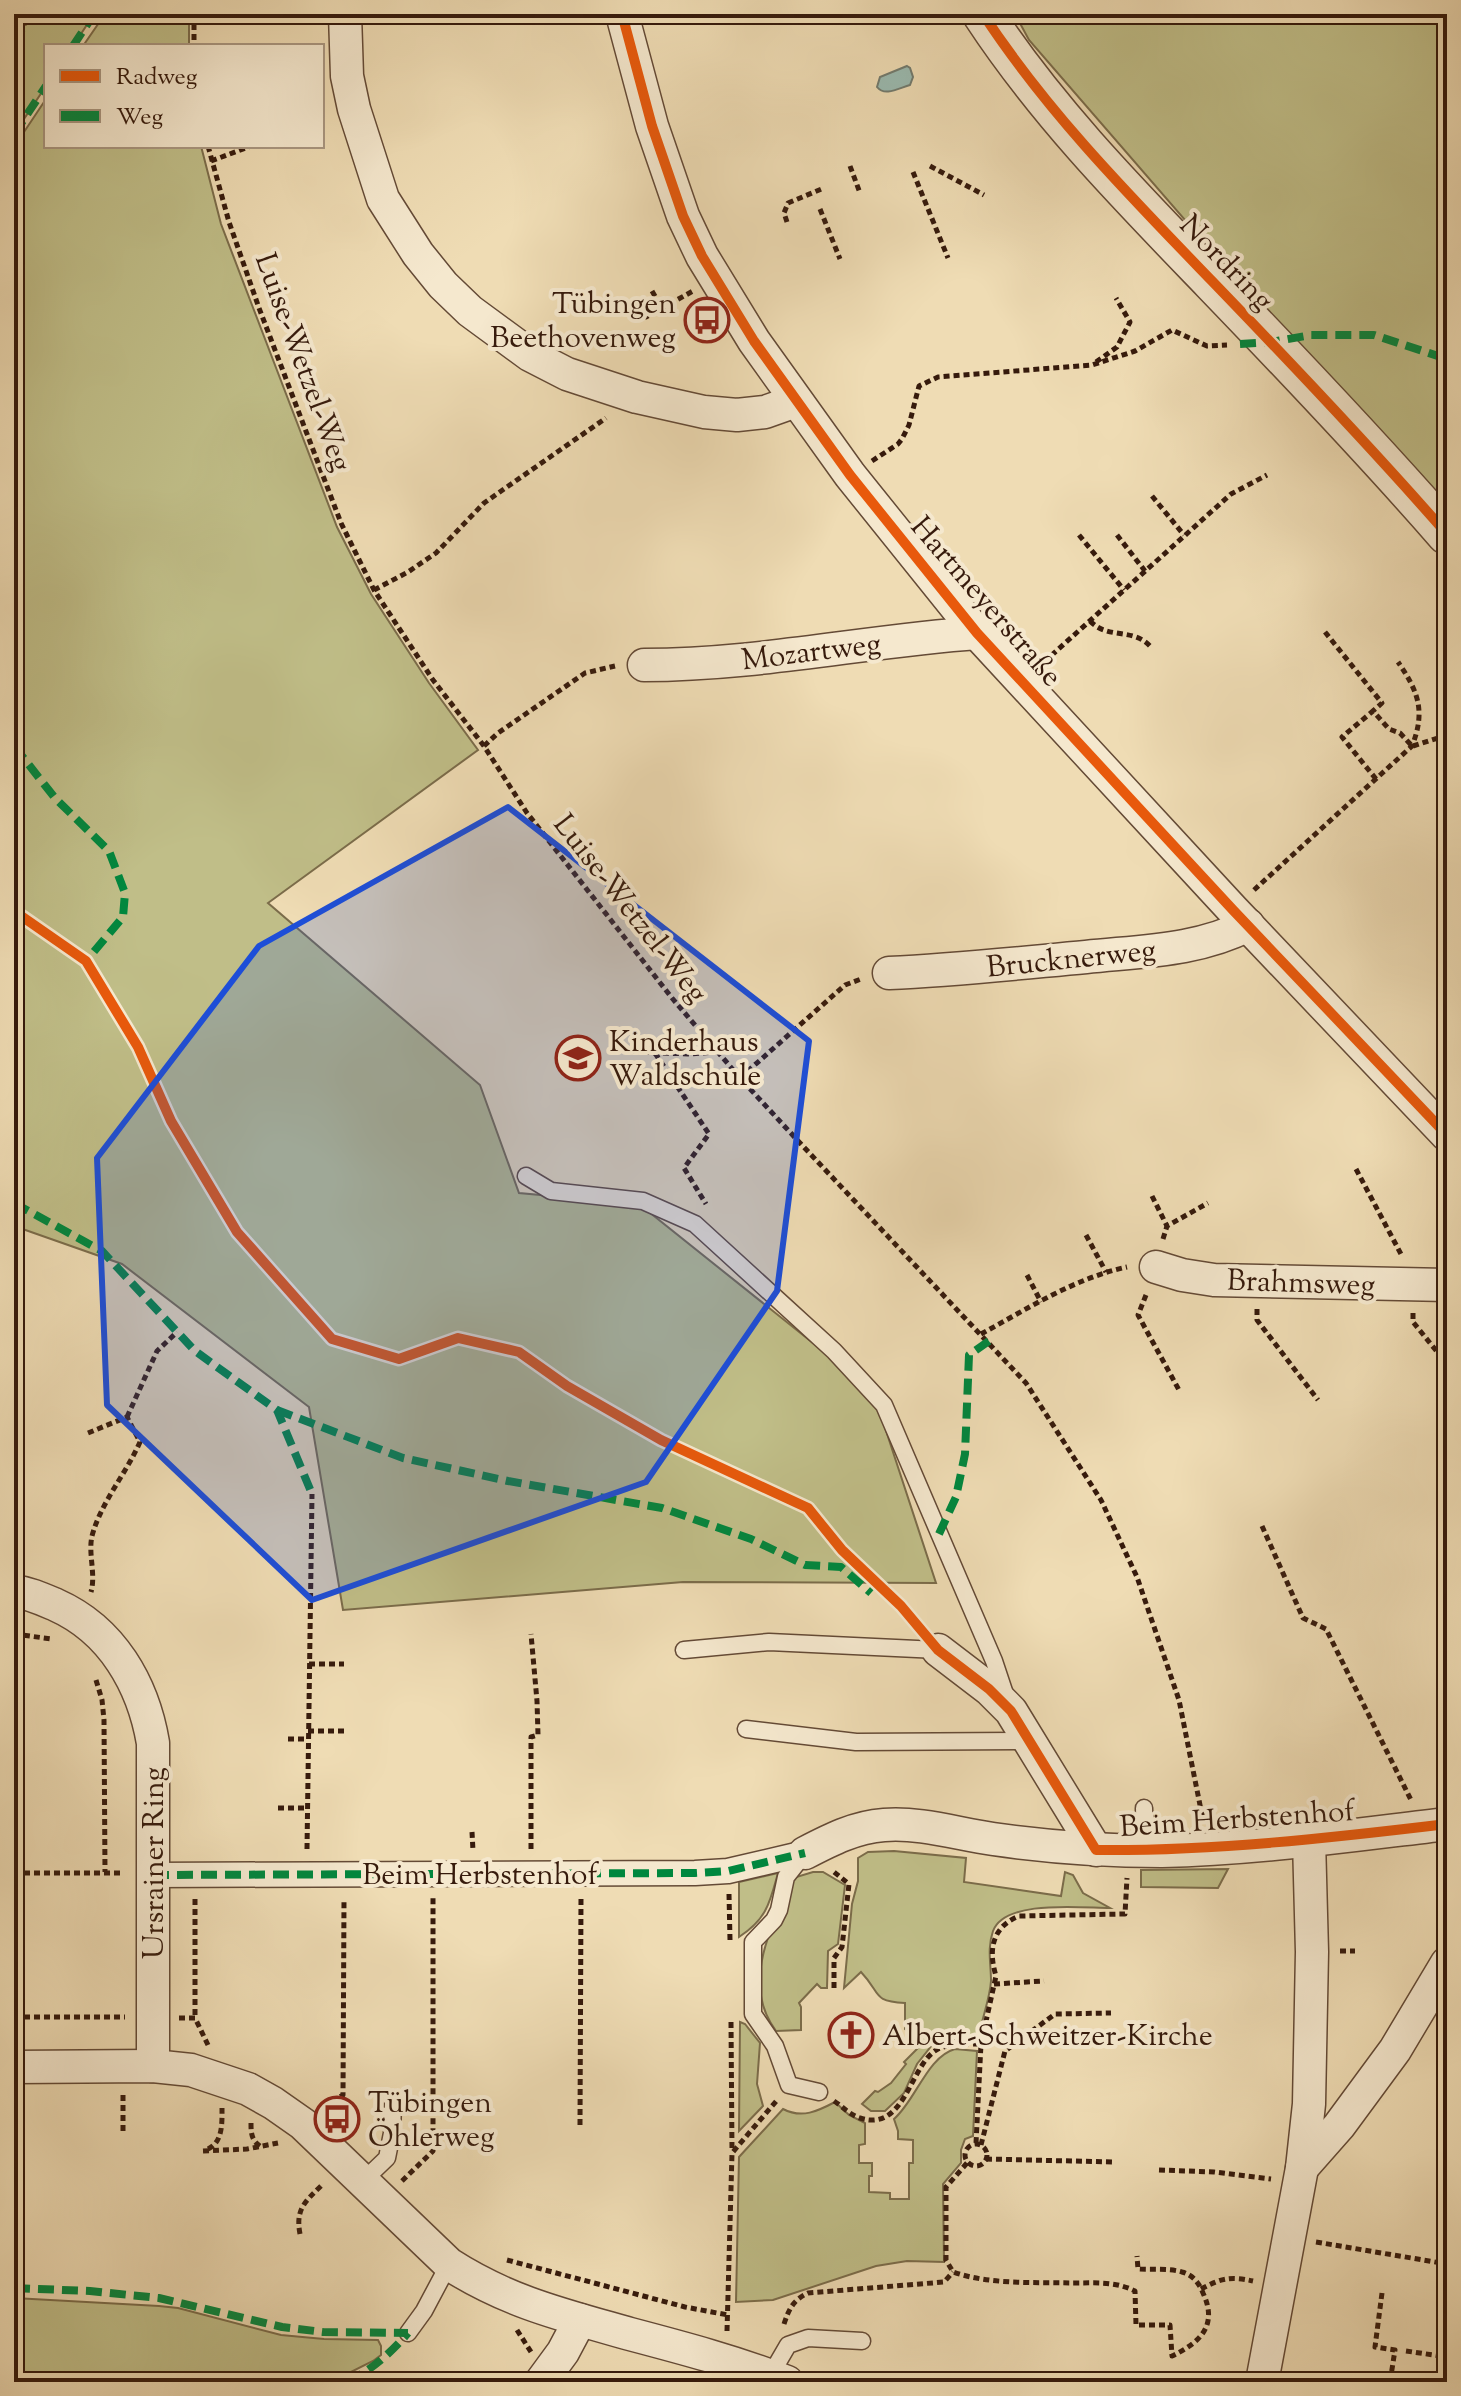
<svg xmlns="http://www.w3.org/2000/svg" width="1461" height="2396" font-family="'Sorts Mill Goudy',serif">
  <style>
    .green { fill: #c0be88; stroke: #7b6c4a; stroke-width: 2 }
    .water { fill: #9abbb1; stroke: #727b6f; stroke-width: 2 }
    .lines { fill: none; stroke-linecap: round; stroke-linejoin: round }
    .service-casing { stroke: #644a36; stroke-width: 19 }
    .pedestrian-casing { stroke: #644a36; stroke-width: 27 }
    .minor-casing { stroke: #644a36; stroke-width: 35 }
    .tertiary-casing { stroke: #644a36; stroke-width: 43 }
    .path { stroke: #361a0c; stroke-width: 5; stroke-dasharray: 6 4; stroke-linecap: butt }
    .service { stroke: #f5e8ce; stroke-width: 16 }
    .pedestrian { stroke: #f5e8ce; stroke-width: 24 }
    .minor { stroke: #f5e8ce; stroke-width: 32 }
    .tertiary { stroke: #f5e8ce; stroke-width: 40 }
    .quiet { stroke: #00873e; stroke-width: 8; stroke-dasharray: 16 8; stroke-linecap: butt }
    .cycleway-casing { stroke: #f5e8ce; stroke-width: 15 }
    .cycleway { stroke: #e8590c; stroke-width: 10 }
    .marked { fill: #1d4ed8; fill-opacity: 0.2; stroke: #1d4ed8; stroke-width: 6; stroke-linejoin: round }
    .labels { text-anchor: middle; stroke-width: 8; stroke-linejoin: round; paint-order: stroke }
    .street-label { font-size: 30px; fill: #361a0c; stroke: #f5e8ce }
    .poi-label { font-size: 30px; fill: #361a0c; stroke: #f5e8ce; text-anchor: start }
  </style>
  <rect width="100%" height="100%" fill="#efdcb4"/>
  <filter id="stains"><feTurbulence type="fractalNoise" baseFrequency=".0025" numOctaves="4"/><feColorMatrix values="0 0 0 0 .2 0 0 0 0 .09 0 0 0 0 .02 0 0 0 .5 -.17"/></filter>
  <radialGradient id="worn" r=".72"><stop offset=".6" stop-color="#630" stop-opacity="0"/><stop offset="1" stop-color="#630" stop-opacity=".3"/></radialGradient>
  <g class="green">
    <path d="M14 14H94L73 46H46V86L14 134Z"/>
    <path d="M105 14H189V46H83Z"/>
    <path d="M1015 14H1447V507L1263 310 1029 40Z"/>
    <path d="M46 99V146H201L221 224 337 527 371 594 429 683 478 750 268 903 480 1085 519 1193 639 1204 873 1391 936 1583 683 1582 343 1610 309 1407 122 1264 14 1226V147Z"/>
    <path d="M894 1851 966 1858 964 1882 1061 1896 1065 1872 1073 1875 1083 1893 1110 1908C1082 1908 1005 1899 993 1931 987 1948 991 1964 991 1981 990 1998 982 2018 979 2036L962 2037 933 2044 917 2064 904 2093 885 2111H871L862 2104 875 2091 878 2092 891 2083 906 2064 904 2062 922 2044 905 2029V2003C871 2001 882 1994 861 1972L844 1988 852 1904 858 1881V1858L868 1852Z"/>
    <path d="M1228 1869 1218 1888 1141 1887V1870Z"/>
    <path d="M813 1872H823L845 1885 838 1944 828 1951 827 1988H821L817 1984 799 2003 801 2007V2030L776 2031C740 1983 772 1926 793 1878Z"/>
    <path d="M778 1873C770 1902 767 1919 739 1937V1882Z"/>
    <path d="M740 2022 745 2024 760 2043 757 2084 763 2106 739 2131Z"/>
    <path d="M955 2049 977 2051 973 2136 965 2139 961 2150V2163L943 2184 944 2262 907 2261 876 2266 773 2300 736 2302 739 2157 783 2109C802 2119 818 2111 835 2102L849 2115 865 2123V2144L859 2145V2163H872V2176H869V2192L890 2193V2199H909V2163H913V2140L898 2139V2131L894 2119C916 2100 927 2057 955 2049Z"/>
    <path d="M14 2298 159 2306 178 2308 281 2335 324 2339 378 2340 381 2346V2355L373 2361 331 2382H14Z"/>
  </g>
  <path class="water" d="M907 66 910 68 913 77 910 85C899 88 885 97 877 87L880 77Z"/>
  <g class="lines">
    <g class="service-casing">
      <g id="service">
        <path d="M526 1176 551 1191 643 1201 695 1224 834 1351 884 1405 994 1661 1005 1694"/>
        <path d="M684 1650 769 1642 938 1650"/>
        <path d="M746 1729 856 1742 1027 1741"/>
        <path d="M1144 1808 1145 1851"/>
        <path d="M805 1853 786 1877 779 1910 774 1920 753 1942V2014L775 2046 789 2085 819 2092"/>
        <path d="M362 2182 387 2158 392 2133 393 2104"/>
        <path d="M408 2333 424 2311 449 2264"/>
        <path d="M770 2376 788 2345 808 2338 862 2341"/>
      </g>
    </g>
    <g class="pedestrian-casing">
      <path id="pedestrian" d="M153 1875 695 1873 728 1871 805 1853"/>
    </g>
    <g class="minor-casing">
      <g id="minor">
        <path d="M345 14 347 76 354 109 383 199 418 254 443 285 470 311 530 355 567 374 637 397 704 412 737 415 765 412 796 401"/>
        <path d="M622 14 652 126 683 216 702 256 754 341 850 475 977 633 1233 910 1447 1135"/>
        <path d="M644 665C756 665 866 641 977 633"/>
        <path d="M889 973C955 970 1020 963 1086 957 1141 951 1198 951 1248 925"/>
        <path d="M1156 1267 1182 1275 1214 1280 1447 1285"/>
        <path d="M14 1591C29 1593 42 1599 56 1605 112 1630 143 1684 153 1743V2066"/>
        <path d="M938 1650 989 1689 1011 1711 1096 1850"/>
        <path d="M805 1853C830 1840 855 1827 884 1825 920 1822 958 1834 993 1839 1049 1847 1105 1851 1162 1851 1257 1849 1353 1835 1447 1824"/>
        <path d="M14 2067 153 2066 191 2070 248 2089 273 2103 303 2124 449 2264C508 2302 563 2315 630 2334 683 2348 736 2362 787 2382"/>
        <path d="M1302 2168 1339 2126 1395 2050 1447 1963"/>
        <path d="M541 2382 563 2352 580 2320"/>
        <path d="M1262 2382 1302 2168 1309 2104 1312 1952 1309 1840"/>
      </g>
    </g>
    <g class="tertiary-casing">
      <path id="tertiary" d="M983 14C1048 113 1130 196 1212 281 1292 364 1371 447 1447 534"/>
    </g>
    <g class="path">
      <path d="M194 14V46"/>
      <path d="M24 25 28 14"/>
      <path d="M208 146 229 222 259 308 341 523 374 590 433 680 484 746 527 813 672 998 740 1078 800 1143 1026 1383 1101 1500 1137 1577 1179 1700 1203 1820"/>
      <path d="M211 161 251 146"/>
      <path d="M850 166 860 193"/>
      <path d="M930 166 984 195"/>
      <path d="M913 172 948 258"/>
      <path d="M820 209 840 259"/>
      <path d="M787 222 784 213 788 203 824 188"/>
      <path d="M652 291 662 308"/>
      <path d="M640 305 646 317 693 291"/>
      <path d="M1096 362 1117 347 1130 322 1116 298"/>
      <path d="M872 461 898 444 902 439 909 425 919 386 938 377 1092 365 1135 351 1172 330 1207 346 1227 345"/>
      <path d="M1152 496 1184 535"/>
      <path d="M1079 535 1124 590"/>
      <path d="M1117 535 1145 571"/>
      <path d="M374 590 408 572 436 553 484 503 606 418"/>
      <path d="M1090 621C1108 640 1133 627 1151 647"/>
      <path d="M1325 632 1382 703 1373 711"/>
      <path d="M1044 662 1231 494 1267 475"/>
      <path d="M484 746 498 733 585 673 615 666"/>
      <path d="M1413 746 1438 738"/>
      <path d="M1376 779 1342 737 1373 711 1389 729 1400 733 1412 746"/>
      <path d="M1254 890 1412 746C1426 711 1418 691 1398 662"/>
      <path d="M633 1052 690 1054 717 1052"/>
      <path d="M655 1053 709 1134 684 1168 706 1204"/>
      <path d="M740 1078 845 985 861 979"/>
      <path d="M1356 1169 1402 1256"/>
      <path d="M1152 1196 1167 1226"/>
      <path d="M1086 1235 1106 1272"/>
      <path d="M1163 1239 1167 1226 1208 1203"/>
      <path d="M1027 1275 1041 1302"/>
      <path d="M1146 1295 1138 1315 1179 1390"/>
      <path d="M1257 1309V1320L1318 1400"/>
      <path d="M1413 1313V1322L1447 1364"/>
      <path d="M981 1334C1027 1309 1075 1278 1127 1267"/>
      <path d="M127 1417 157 1351 177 1332"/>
      <path d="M88 1433 127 1417 140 1442C126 1474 101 1502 92 1536 88 1554 96 1574 91 1592"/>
      <path d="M1262 1526 1303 1618 1326 1629 1412 1802"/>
      <path d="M14 1634 52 1639"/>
      <path d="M309 1664H344"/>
      <path d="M96 1680 102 1700 104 1720 105 1872"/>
      <path d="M308 1731H345"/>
      <path d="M288 1739H308"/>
      <path d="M278 1808H307"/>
      <path d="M472 1832 473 1851"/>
      <path d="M307 1849 312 1494"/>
      <path d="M531 1849V1737L538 1735 537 1701 531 1634"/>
      <path d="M14 1873H124"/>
      <path d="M729 1894 730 1940"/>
      <path d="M195 1899V2018"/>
      <path d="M1340 1951H1355"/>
      <path d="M994 1984 1044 1981"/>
      <path d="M834 1988V1958L842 1947 849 1884 834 1872"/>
      <path d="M14 2017H125"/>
      <path d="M179 2018H195L208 2045"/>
      <path d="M731 2022 732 2152"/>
      <path d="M123 2095V2134"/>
      <path d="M834 2101C843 2107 850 2115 860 2118 906 2133 910 2063 938 2049 951 2043 968 2044 981 2044L996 1976C988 1950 992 1927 1019 1916L1125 1914 1127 1878"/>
      <path d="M323 2107 343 2095 344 1900"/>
      <path d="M251 2123C251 2132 251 2140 260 2146"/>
      <path d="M580 2125 581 1898"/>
      <path d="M976 2143 981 2044"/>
      <circle cx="976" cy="2155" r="11"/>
      <path d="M981 2145 1005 2051 1055 2014 1111 2013"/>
      <path d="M208 2149C223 2142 222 2123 222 2108"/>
      <path d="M203 2151 247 2149 278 2143"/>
      <path d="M986 2159 1115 2162"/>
      <path d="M967 2163 946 2187V2260L953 2272C990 2285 1034 2282 1073 2283 1095 2283 1115 2281 1135 2291L1136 2325H1170L1172 2356C1201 2342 1218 2325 1203 2293 1199 2283 1193 2275 1182 2272 1169 2268 1151 2270 1138 2269L1137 2256"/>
      <path d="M1159 2170 1214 2172 1271 2179"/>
      <path d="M402 2181 433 2151V1896"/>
      <path d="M1441 2221 1447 2222"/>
      <path d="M300 2234C295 2208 306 2201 323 2184"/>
      <path d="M1316 2242 1447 2264"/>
      <path d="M507 2260 685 2307 728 2315"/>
      <path d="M1201 2289C1222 2278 1230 2276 1253 2281"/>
      <path d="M1382 2293 1375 2347 1395 2350 1390 2382"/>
      <path d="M784 2324C789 2309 793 2300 808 2293L944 2282 953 2272"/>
      <path d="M517 2330 531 2352"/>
      <path d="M727 2331 732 2153 778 2099"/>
      <path d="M1406 2351 1447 2357"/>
      <path d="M1151 2382 1153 2374H1162L1192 2382"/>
    </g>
    <use href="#service" class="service"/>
    <use href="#pedestrian" class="pedestrian"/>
    <use href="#minor" class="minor"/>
    <use href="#tertiary" class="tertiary"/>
    <g class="quiet">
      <path d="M14 43 24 25"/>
      <path d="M73 46 94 14"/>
      <path d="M14 134 46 86"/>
      <path d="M1240 344 1271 342 1311 335H1374L1447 359"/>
      <path d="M14 746 55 798 109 851 125 893 123 917 86 961"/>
      <path d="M14 1203 102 1251 195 1351 277 1410 312 1494"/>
      <path d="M277 1410 403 1458 508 1481 662 1508 751 1539 805 1565 841 1567 871 1593"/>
      <path d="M939 1534 956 1497 965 1454 969 1355 989 1341"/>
      <path d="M153 1875 695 1873 728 1871 805 1853"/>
      <path d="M14 2288 90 2291 159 2298 282 2327 323 2332 408 2333"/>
      <path d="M348 2382C371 2370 391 2353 408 2333"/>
    </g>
    <g class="cycleway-casing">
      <g id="cycleway">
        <path d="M622 14 652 126 683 216 702 256 754 341 850 475 977 633 1233 910 1447 1135"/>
        <path d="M983 14C1048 113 1130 196 1212 281 1292 364 1371 447 1447 534"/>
        <path d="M14 911 86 961 138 1047 171 1121 237 1232 332 1339 399 1359 458 1338 519 1352 567 1386 661 1440 808 1508 842 1550 901 1606 938 1650 989 1689 1011 1711 1096 1850C1214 1851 1330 1838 1447 1824"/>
      </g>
    </g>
    <use href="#cycleway" class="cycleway"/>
  </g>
  <path class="marked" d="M508 807 809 1041 777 1291 646 1482 312 1600 107 1405 97 1158 259 946Z"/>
  <defs>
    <g id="bus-ring" transform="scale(2.3)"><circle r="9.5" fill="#f5e8ce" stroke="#8f2418" stroke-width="1.5"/><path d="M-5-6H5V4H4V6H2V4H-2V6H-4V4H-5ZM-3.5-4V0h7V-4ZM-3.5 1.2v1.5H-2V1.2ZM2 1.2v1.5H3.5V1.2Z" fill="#8f2418"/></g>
    <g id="school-ring" transform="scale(2.3)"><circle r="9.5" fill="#f5e8ce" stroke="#8f2418" stroke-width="1.5"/><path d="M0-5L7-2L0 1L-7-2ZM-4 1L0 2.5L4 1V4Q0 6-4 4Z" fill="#8f2418"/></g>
    <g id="church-ring" transform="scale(2.3)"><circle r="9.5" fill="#f5e8ce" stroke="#8f2418" stroke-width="1.5"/><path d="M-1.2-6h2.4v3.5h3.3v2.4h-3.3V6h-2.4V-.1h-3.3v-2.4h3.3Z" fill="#8f2418"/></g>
  </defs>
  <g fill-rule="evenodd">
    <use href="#bus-ring" x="707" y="320"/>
    <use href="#school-ring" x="578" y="1058"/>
    <use href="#church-ring" x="851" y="2035"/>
    <use href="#bus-ring" x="337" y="2119"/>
  </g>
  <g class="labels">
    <g class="street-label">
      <text transform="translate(1227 262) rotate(46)" y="10">Nordring</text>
      <text transform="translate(304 362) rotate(70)" y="10">Luise-Wetzel-Weg</text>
      <text transform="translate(987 601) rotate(49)" y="10">Hartmeyerstraße</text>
      <text transform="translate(811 651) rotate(-7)" y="10">Mozartweg</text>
      <text transform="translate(631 908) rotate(52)" y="10">Luise-Wetzel-Weg</text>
      <text transform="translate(1071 958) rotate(-6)" y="10">Brucknerweg</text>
      <text transform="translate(1301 1282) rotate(2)" y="10">Brahmsweg</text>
      <text transform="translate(1237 1818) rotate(-4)" y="10">Beim Herbstenhof</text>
      <text transform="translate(153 1863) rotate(-90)" y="10">Ursrainer Ring</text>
      <text x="480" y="1884">Beim Herbstenhof</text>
    </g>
    <g class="poi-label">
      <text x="676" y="313" text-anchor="end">Tübingen<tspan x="676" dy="34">Beethovenweg</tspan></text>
      <text x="609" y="1051">Kinderhaus<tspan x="609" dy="34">Waldschule</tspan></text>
      <text x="882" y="2045">Albert-Schweitzer-Kirche</text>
      <text x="368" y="2112">Tübingen<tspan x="368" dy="34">Öhlerweg</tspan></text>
    </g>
  </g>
  <rect width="1461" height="2396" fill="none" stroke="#efdcb4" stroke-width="48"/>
  <rect x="16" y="16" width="1429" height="2364" fill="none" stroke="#361a0c" stroke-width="4"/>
  <rect x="24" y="24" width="1413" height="2348" fill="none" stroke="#361a0c" stroke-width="2"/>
  <rect x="44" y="44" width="280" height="104" fill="#f5e8ce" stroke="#a99680" stroke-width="2"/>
  <rect x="60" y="70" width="40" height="12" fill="#e8590c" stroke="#a99680" stroke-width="2"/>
  <text x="116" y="84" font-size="24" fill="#361a0c">Radweg</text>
  <rect x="60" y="110" width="40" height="12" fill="#00873e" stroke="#a99680" stroke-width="2"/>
  <text x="116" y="124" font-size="24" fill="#361a0c">Weg</text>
  <rect width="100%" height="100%" filter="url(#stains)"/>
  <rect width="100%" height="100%" fill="url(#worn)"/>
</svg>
